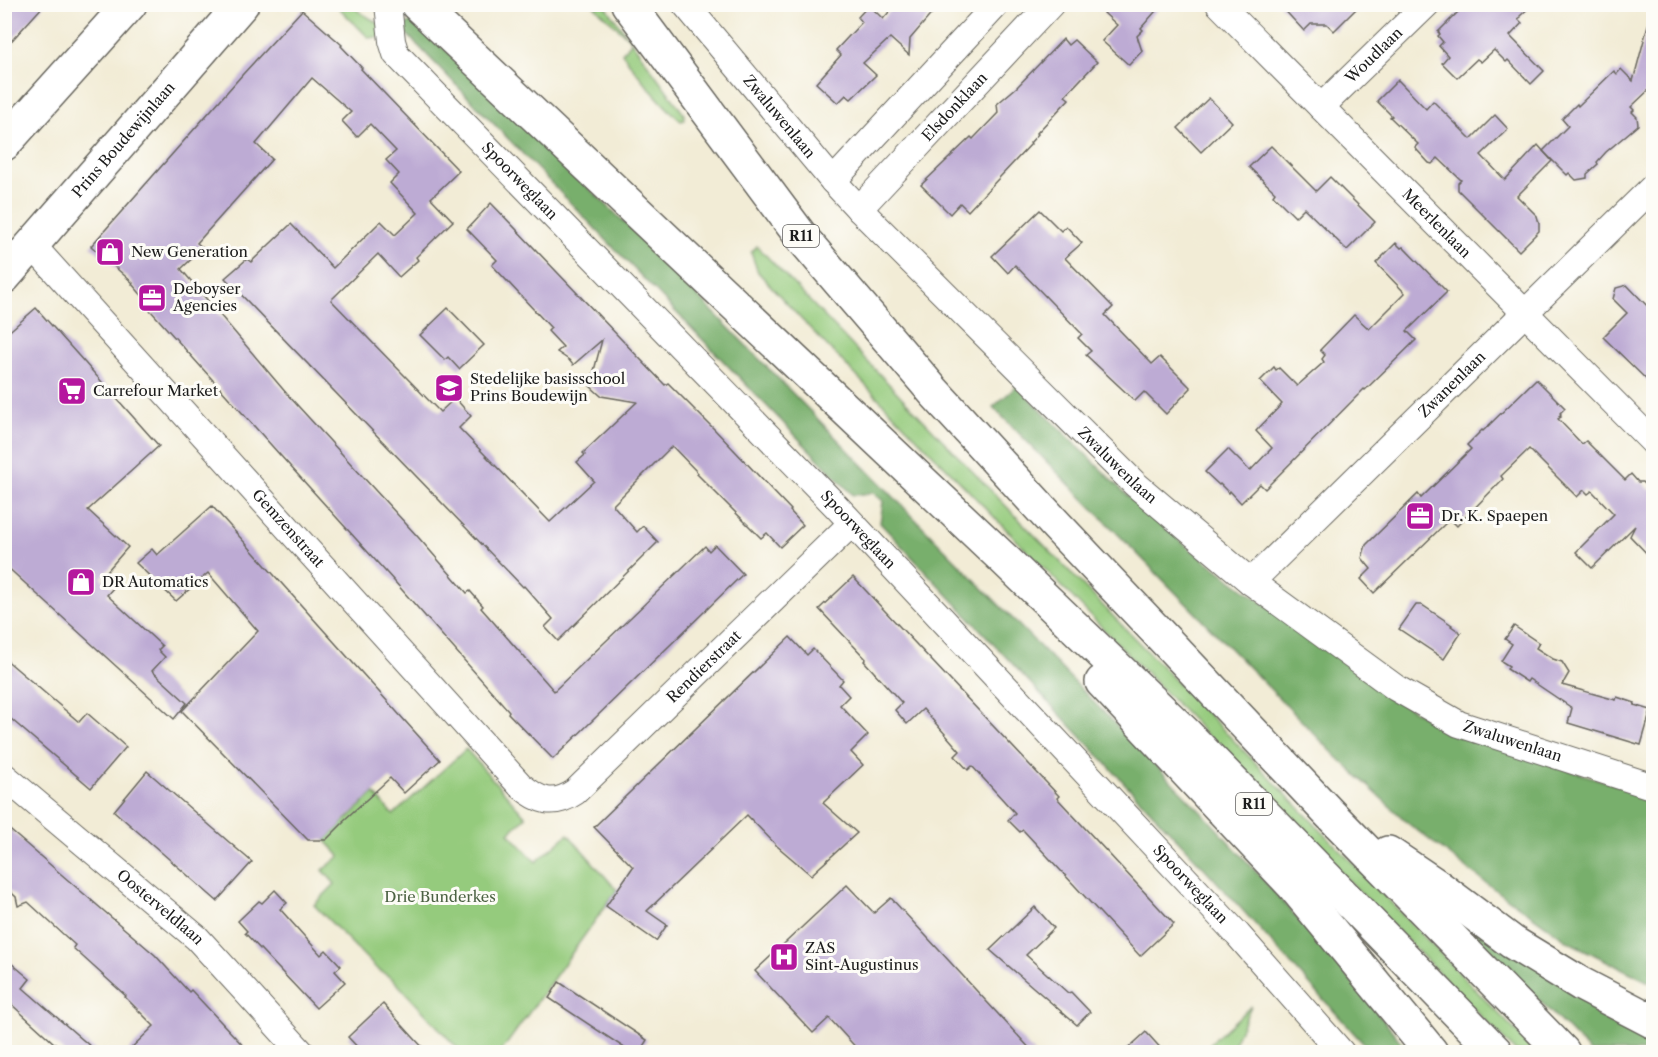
<svg xmlns="http://www.w3.org/2000/svg" width="1658" height="1057" font-family="'Libre Caslon Text',serif">
  <style>
    .green { fill: #95cb7d; stroke: #58744c; stroke-width: 1.5 }
    .forest { fill: #78af6c; stroke: #4a6644; stroke-width: 1.5 }
    .building { fill: #bdabd4 }
    .lines { fill: none; stroke-linecap: round; stroke-linejoin: round }
    .street-casing { stroke: #67655d; stroke-width: 28 }
    .secondary-casing { stroke: #67655d; stroke-width: 36 }
    .highway-casing { stroke: #67655d; stroke-width: 36 }
    .street { stroke: #fff; stroke-width: 26 }
    .secondary { stroke: #fff; stroke-width: 33 }
    .highway { stroke: #fff; stroke-width: 33 }
    .labels { text-anchor: middle; stroke-width: 6; stroke-linejoin: round; paint-order: stroke }
    .shield { fill: #fdfcf7; stroke: #605f5e; stroke-width: 1.5 }
    .shield-label { font-size: 14px; font-weight: bold; fill: #1c1c1c }
    .street-label { font-size: 15px; fill: #1c1c1c; stroke: #fdfcf7 }
    .poi-label { font-size: 15px; fill: #1c1c1c; stroke: #fdfcf7; text-anchor: start }
    .park-label { font-size: 15px; fill: #4c6243; stroke: #fdfcf7 }
  </style>
  <rect width="100%" height="100%" fill="#fdfcf7"/>
  <filter id="ink" filterUnits="userSpaceOnUse"><feTurbulence type="fractalNoise" baseFrequency=".0167" numOctaves="2"/><feDisplacementMap in="SourceGraphic" scale="12" xChannelSelector="R" yChannelSelector="G"/><feConvolveMatrix kernelMatrix="1 2 1 2 8 2 1 2 1" color-interpolation-filters="sRGB"/></filter>
  <filter id="wash" filterUnits="userSpaceOnUse"><feTurbulence type="fractalNoise" baseFrequency=".008" numOctaves="4" result="noise"/><feDisplacementMap in="SourceGraphic" scale="24" xChannelSelector="R" yChannelSelector="G"/><feGaussianBlur stdDeviation="1.35" result="paint"/><feColorMatrix in="noise" values="0 0 0 0 0 0 0 0 0 0 0 0 0 0 0 0 0 1.4 0 .05"/><feComposite in="paint" operator="in"/></filter>
  <g filter="url(#wash)">
    <rect width="100%" height="100%" fill="#f2ecd6"/>
    <g class="green">
      <path d="M336 5H351L361 13 383 26 382 34 378 37 369 38Z"/>
      <path d="M593 5H605L684 114 685 120 681 121C658 101 640 78 622 53L632 41Z"/>
      <path d="M757 246 976 475 1536 1052H1516L800 318 758 272 751 253Z"/>
      <path d="M466 749 526 817 509 833 536 862 568 834 617 890 501 1052H461L393 979 377 969 314 905 335 884 323 870 340 856 325 840 374 793 393 815Z"/>
      <path d="M1251 1006 1230 1052H1201Z"/>
    </g>
    <g class="forest">
      <path d="M416 21 647 244 1208 819C1278 895 1346 972 1409 1052H1371L1207 871 880 523 883 501 874 493 853 495 401 28 408 23Z"/>
      <path d="M1017 386 1142 510 1198 555 1376 686 1447 732 1653 796V984L1571 943 1490 886 1410 825 1337 757 993 407Z"/>
      <path d="M1451 910 1653 1029V1052H1590Z"/>
    </g>
    <g id="blocks">
      <g class="building">
        <path d="M4 4H45L4 49Z"/>
        <path d="M896 4H940L910 39 909 55 890 38 863 63 876 75 851 99 846 95 838 103 816 83 841 55 836 50 862 22 858 17 869 5 883 19Z"/>
        <path d="M1113 4H1162L1141 28 1143 30 1137 36 1142 51 1129 65 1102 41 1117 25 1104 13Z"/>
        <path d="M1279 4H1361L1334 31 1327 24H1311L1304 31Z"/>
        <path d="M1466 4H1533L1520 16 1521 17 1518 19 1522 23 1510 36 1544 71 1531 84 1508 60 1506 62 1494 50 1481 62 1477 59 1457 78 1442 63 1448 56 1439 46 1443 42 1438 36 1440 34 1438 32Z"/>
        <path d="M302 10 342 45 341 46 362 68 361 69 459 171 431 198 453 221 416 257 418 260 399 277 378 254 331 300 440 412 455 398 471 416 459 428 550 522 594 481 577 462 585 455 583 453 637 402 601 396 590 386 602 340 573 365 569 360 557 352 563 347 548 331 551 328 492 265 497 260 467 229 491 203 665 385 668 383 715 430 791 510 790 511 803 525 780 547 767 533 761 538 697 474 698 473 672 446 613 505 637 532 643 526 658 542 558 641 545 627 553 619 524 586 523 587 225 278 247 259 251 262 291 224 333 268 381 221 395 235 418 213 390 183 399 174 386 160 396 151 370 124 357 137 342 121 351 112 312 78 256 144 272 159 197 243 203 248 181 269 287 394 418 537 467 593 470 591 483 606 481 608 554 691 705 546 709 551 715 545 743 574 553 759 508 713 509 711 395 582 280 455 150 310 152 307 132 284 133 283 91 246 243 74Z"/>
        <path d="M1648 25 1653 26V86L1631 107 1634 110 1632 112 1637 117 1638 125 1606 152 1597 162 1598 164 1587 174V178L1576 180 1569 173 1567 175 1543 151 1568 126 1562 119 1577 104 1578 106 1614 71 1617 74 1621 69 1633 81Z"/>
        <path d="M1063 39 1068 45 1074 40 1097 62 1065 96 1069 99 1037 133 1038 134 1030 143 1031 144 968 211 960 203 950 214 921 185 971 137 973 139 998 113 997 104 1017 87Z"/>
        <path d="M1398 80 1426 109 1433 101 1471 139 1495 115 1508 129 1481 155 1505 180 1538 145 1552 161 1517 196 1537 216 1539 223V231L1519 251 1458 190V183L1461 180 1438 158 1432 164 1429 163 1417 150 1415 147 1418 144 1390 117 1392 116 1377 101Z"/>
        <path d="M1209 98 1232 122 1201 152 1178 128Z"/>
        <path d="M1271 146 1316 191 1330 177 1375 222 1347 250 1304 208 1295 217 1273 195 1275 192 1249 167Z"/>
        <path d="M1040 210 1061 231 1066 226 1082 243 1065 258 1113 307 1105 315 1152 364 1160 357 1191 388 1166 414 1144 392 1135 401 1086 355 1091 351 1078 338 1082 334 1015 265 1008 273 992 256Z"/>
        <path d="M1396 243 1401 248 1403 247 1447 292 1407 331 1416 340 1365 390 1364 389 1265 489 1260 484 1241 503 1230 491 1229 493 1220 484 1219 485 1205 472 1228 449 1250 471 1272 448 1256 431 1282 404 1260 381 1274 367 1276 370 1279 368 1297 386 1324 362 1322 359 1325 355 1320 350 1354 315 1369 329 1405 293 1376 263Z"/>
        <path d="M1627 285 1653 312V386L1603 337 1627 313 1613 299 1616 288Z"/>
        <path d="M36 308 159 446 88 510 128 547 101 578 113 588 107 595 162 646 158 650 165 657 152 671 187 703 174 719 4 564V336Z"/>
        <path d="M448 308 484 345 459 369 448 357 445 360 420 335Z"/>
        <path d="M1536 379 1565 408 1560 413 1561 414 1559 416 1561 417 1558 419 1582 444 1586 441 1625 480 1631 474 1638 482H1642L1651 491 1653 485V560L1630 536 1635 526 1592 568 1576 552 1614 514 1592 491 1588 494 1584 490 1577 497 1529 449 1501 476 1503 479 1457 526 1450 519 1374 593 1361 579 1371 569 1362 558 1366 545 1418 494 1421 498 1471 449 1467 445 1482 430 1483 431Z"/>
        <path d="M212 506 440 760 404 793 390 778 343 821 344 822 326 840H308L182 711 258 631 208 573 176 601 136 563 152 549 157 555Z"/>
        <path d="M853 577 1059 796 1057 798 1174 924 1140 956 1023 830 1020 832 1008 820 1015 813 972 766 968 770 955 756 960 751 923 709 907 724 895 710 902 703 864 661 866 659 819 609Z"/>
        <path d="M1416 605H1422L1452 625 1451 626 1461 633 1444 659 1399 629Z"/>
        <path d="M1514 626 1539 643 1536 648 1553 659 1562 662 1569 673 1562 685 1616 700 1617 697 1635 703 1634 705 1651 710 1641 745 1568 723 1572 708 1529 679 1527 682 1507 669 1509 666 1501 661 1512 644 1505 639Z"/>
        <path d="M790 637 807 655 813 649 843 680 839 685 849 696 840 705 868 735 851 752 863 765 823 803 857 833 811 875 777 846 747 815 647 911 667 925 656 941 606 906 633 867 594 827Z"/>
        <path d="M4 658 79 722 87 713 126 747 91 788 4 713Z"/>
        <path d="M147 771 252 862 217 901 114 811Z"/>
        <path d="M4 825 155 955 189 992 191 990 250 1053H126L154 1026 125 997 126 996 73 948 75 945 28 902 18 906 16 897 4 886Z"/>
        <path d="M847 885 874 913 891 898 1034 1053H861L829 1018 813 1033 755 971Z"/>
        <path d="M275 890 287 903 280 909 321 955 326 950 341 966 335 971 345 982 316 1008 245 933 247 931 238 921 259 901 262 903Z"/>
        <path d="M1035 907 1054 928 1026 955 1068 993 1071 992 1090 1012 1077 1025 990 950Z"/>
        <path d="M4 957 30 979 23 988 98 1053H65L10 1003 4 1009Z"/>
        <path d="M559 982 647 1040 639 1053H632L549 998Z"/>
        <path d="M383 1004 413 1037 428 1053H363L348 1037Z"/>
        <path d="M1146 1032 1165 1053H1123Z"/>
      </g>
    </g>
  </g>
  <g filter="url(#ink)">
    <use href="#blocks" fill-opacity="0" stroke="#67655d" stroke-width="1.5"/>
    <g class="lines">
      <g class="street-casing">
        <g id="street">
          <path id="s1" d="M388 4 392 41 396 54 837 507 1238 935 1341 1052"/>
          <path id="s2" d="M685 4 833 181 859 209 1135 484 1251 582 1396 688 1459 724 1654 787"/>
          <path id="s3" d="M1219 4 1654 443"/>
          <path id="s4" d="M1321 107 1427 4"/>
          <path d="M833 181 997 4"/>
          <path id="s5" d="M859 209 1051 4"/>
          <path id="s6" d="M32 245 520 785C539 801 553 807 575 792L851 524"/>
          <path id="s7" d="M1251 582 1654 186"/>
          <path id="s8" d="M4 776 197 938 301 1052"/>
        </g>
      </g>
      <g class="secondary-casing">
        <g id="secondary">
          <path d="M4 144 130 4"/>
          <path id="s9" d="M4 277 242 4"/>
        </g>
      </g>
      <g class="highway-casing">
        <g id="highway">
          <path d="M417 4 1006 561 1187 735 1496 1052"/>
          <path d="M628 4 803 239 934 392 1057 526 1329 813 1563 1052"/>
          <path d="M1102 682 1293 885 1431 1052"/>
          <path d="M1388 853 1437 886 1512 942 1581 984 1654 1022"/>
        </g>
      </g>
      <use href="#street" class="street"/>
      <use href="#secondary" class="secondary"/>
      <use href="#highway" class="highway"/>
    </g>
  </g>
  <defs>
    <g id="shop-square" transform="scale(1.5)"><rect x="-9" y="-9" width="18" height="18" rx="4" fill="#b5179e" stroke="#fdfcf7"/><path d="M-5-2.5h2.3a2.7 3.5 0 0 1 5.4 0H5L5.5 6h-11ZM-1.5-2.5h3a1.5 2.3 0 0 0-3 0Z" fill="#fff"/></g>
    <g id="office-square" transform="scale(1.5)"><rect x="-9" y="-9" width="18" height="18" rx="4" fill="#b5179e" stroke="#fdfcf7"/><path d="M-6-3h4V-5.5h4V-3h4V5H-6ZM-1-4.5V-3h2v-1.5ZM-6 0V1H6V0Z" fill="#fff"/></g>
    <g id="school-square" transform="scale(1.5)"><rect x="-9" y="-9" width="18" height="18" rx="4" fill="#b5179e" stroke="#fdfcf7"/><path d="M0-5L7-2L0 1L-7-2ZM-4 1L0 2.5L4 1V4Q0 6-4 4Z" fill="#fff"/></g>
    <g id="supermarket-square" transform="scale(1.5)"><rect x="-9" y="-9" width="18" height="18" rx="4" fill="#b5179e" stroke="#fdfcf7"/><path d="M-6-5.5h2.5l.6 2H6L4.5 2H-2.5L-4.4-4H-6ZM-1.5 3.2a1.3 1.3 0 1 0 .1 0ZM3 3.2a1.3 1.3 0 1 0 .1 0Z" fill="#fff"/></g>
    <g id="hospital-square" transform="scale(1.5)"><rect x="-9" y="-9" width="18" height="18" rx="4" fill="#b5179e" stroke="#fdfcf7"/><path d="M-5-5h3v3.5h4V-5h3V5h-3V1.5h-4V5h-3Z" fill="#fff"/></g>
  </defs>
  <g fill-rule="evenodd">
    <use href="#shop-square" x="110" y="252"/>
    <use href="#office-square" x="152" y="298"/>
    <use href="#school-square" x="449" y="388"/>
    <use href="#supermarket-square" x="72" y="391"/>
    <use href="#office-square" x="1420" y="516"/>
    <use href="#shop-square" x="81" y="582"/>
    <use href="#hospital-square" x="784" y="957"/>
  </g>
  <g class="labels">
    <g class="shield">
      <rect x="783" y="225" width="36" height="22" rx="4.5"/>
      <rect x="1236" y="793" width="36" height="22" rx="4.5"/>
    </g>
    <g class="shield-label">
      <text x="801" y="241">R11</text>
      <text x="1254" y="809">R11</text>
    </g>
    <g class="street-label">
      <text dy="5" stroke="none"><textPath href="#s4" startOffset="74">Woudlaan</textPath></text>
      <text dy="5" stroke="none"><textPath href="#s5" startOffset="140">Elsdonklaan</textPath></text>
      <text dy="5" stroke="none"><textPath href="#s2" startOffset="147">Zwaluwenlaan</textPath></text>
      <text dy="5" stroke="none"><textPath href="#s9" startOffset="182">Prins Boudewijnlaan</textPath></text>
      <text dy="5" stroke="none"><textPath href="#s1" startOffset="228">Spoorweglaan</textPath></text>
      <text dy="5" stroke="none"><textPath href="#s3" startOffset="309">Meerlenlaan</textPath></text>
      <text dy="5" stroke="none"><textPath href="#s7" startOffset="282">Zwanenlaan</textPath></text>
      <text dy="5" stroke="none"><textPath href="#s2" startOffset="633">Zwaluwenlaan</textPath></text>
      <text dy="5" stroke="none"><textPath href="#s6" startOffset="382">Gemzenstraat</textPath></text>
      <text dy="5" stroke="none"><textPath href="#s1" startOffset="714">Spoorweglaan</textPath></text>
      <text dy="5" stroke="none"><textPath href="#s6" startOffset="969">Rendierstraat</textPath></text>
      <text dy="5" stroke="none"><textPath href="#s2" startOffset="1119">Zwaluwenlaan</textPath></text>
      <text dy="5" stroke="none"><textPath href="#s1" startOffset="1200">Spoorweglaan</textPath></text>
      <text dy="5" stroke="none"><textPath href="#s8" startOffset="204">Oosterveldlaan</textPath></text>
    </g>
    <g class="poi-label">
      <text x="131" y="257">New Generation</text>
      <text x="173" y="294">Deboyser<tspan x="173" dy="17">Agencies</tspan></text>
      <text x="470" y="384">Stedelijke basisschool<tspan x="470" dy="17">Prins Boudewijn</tspan></text>
      <text x="93" y="396">Carrefour Market</text>
      <text x="1441" y="521">Dr. K. Spaepen</text>
      <text x="102" y="587">DR Automatics</text>
      <text x="805" y="953">ZAS<tspan x="805" dy="17">Sint-Augustinus</tspan></text>
    </g>
    <g class="park-label">
      <text x="440" y="902">Drie Bunderkes</text>
    </g>
  </g>
  <rect width="1658" height="1057" fill="none" stroke="#fdfcf7" stroke-width="24"/>
</svg>
